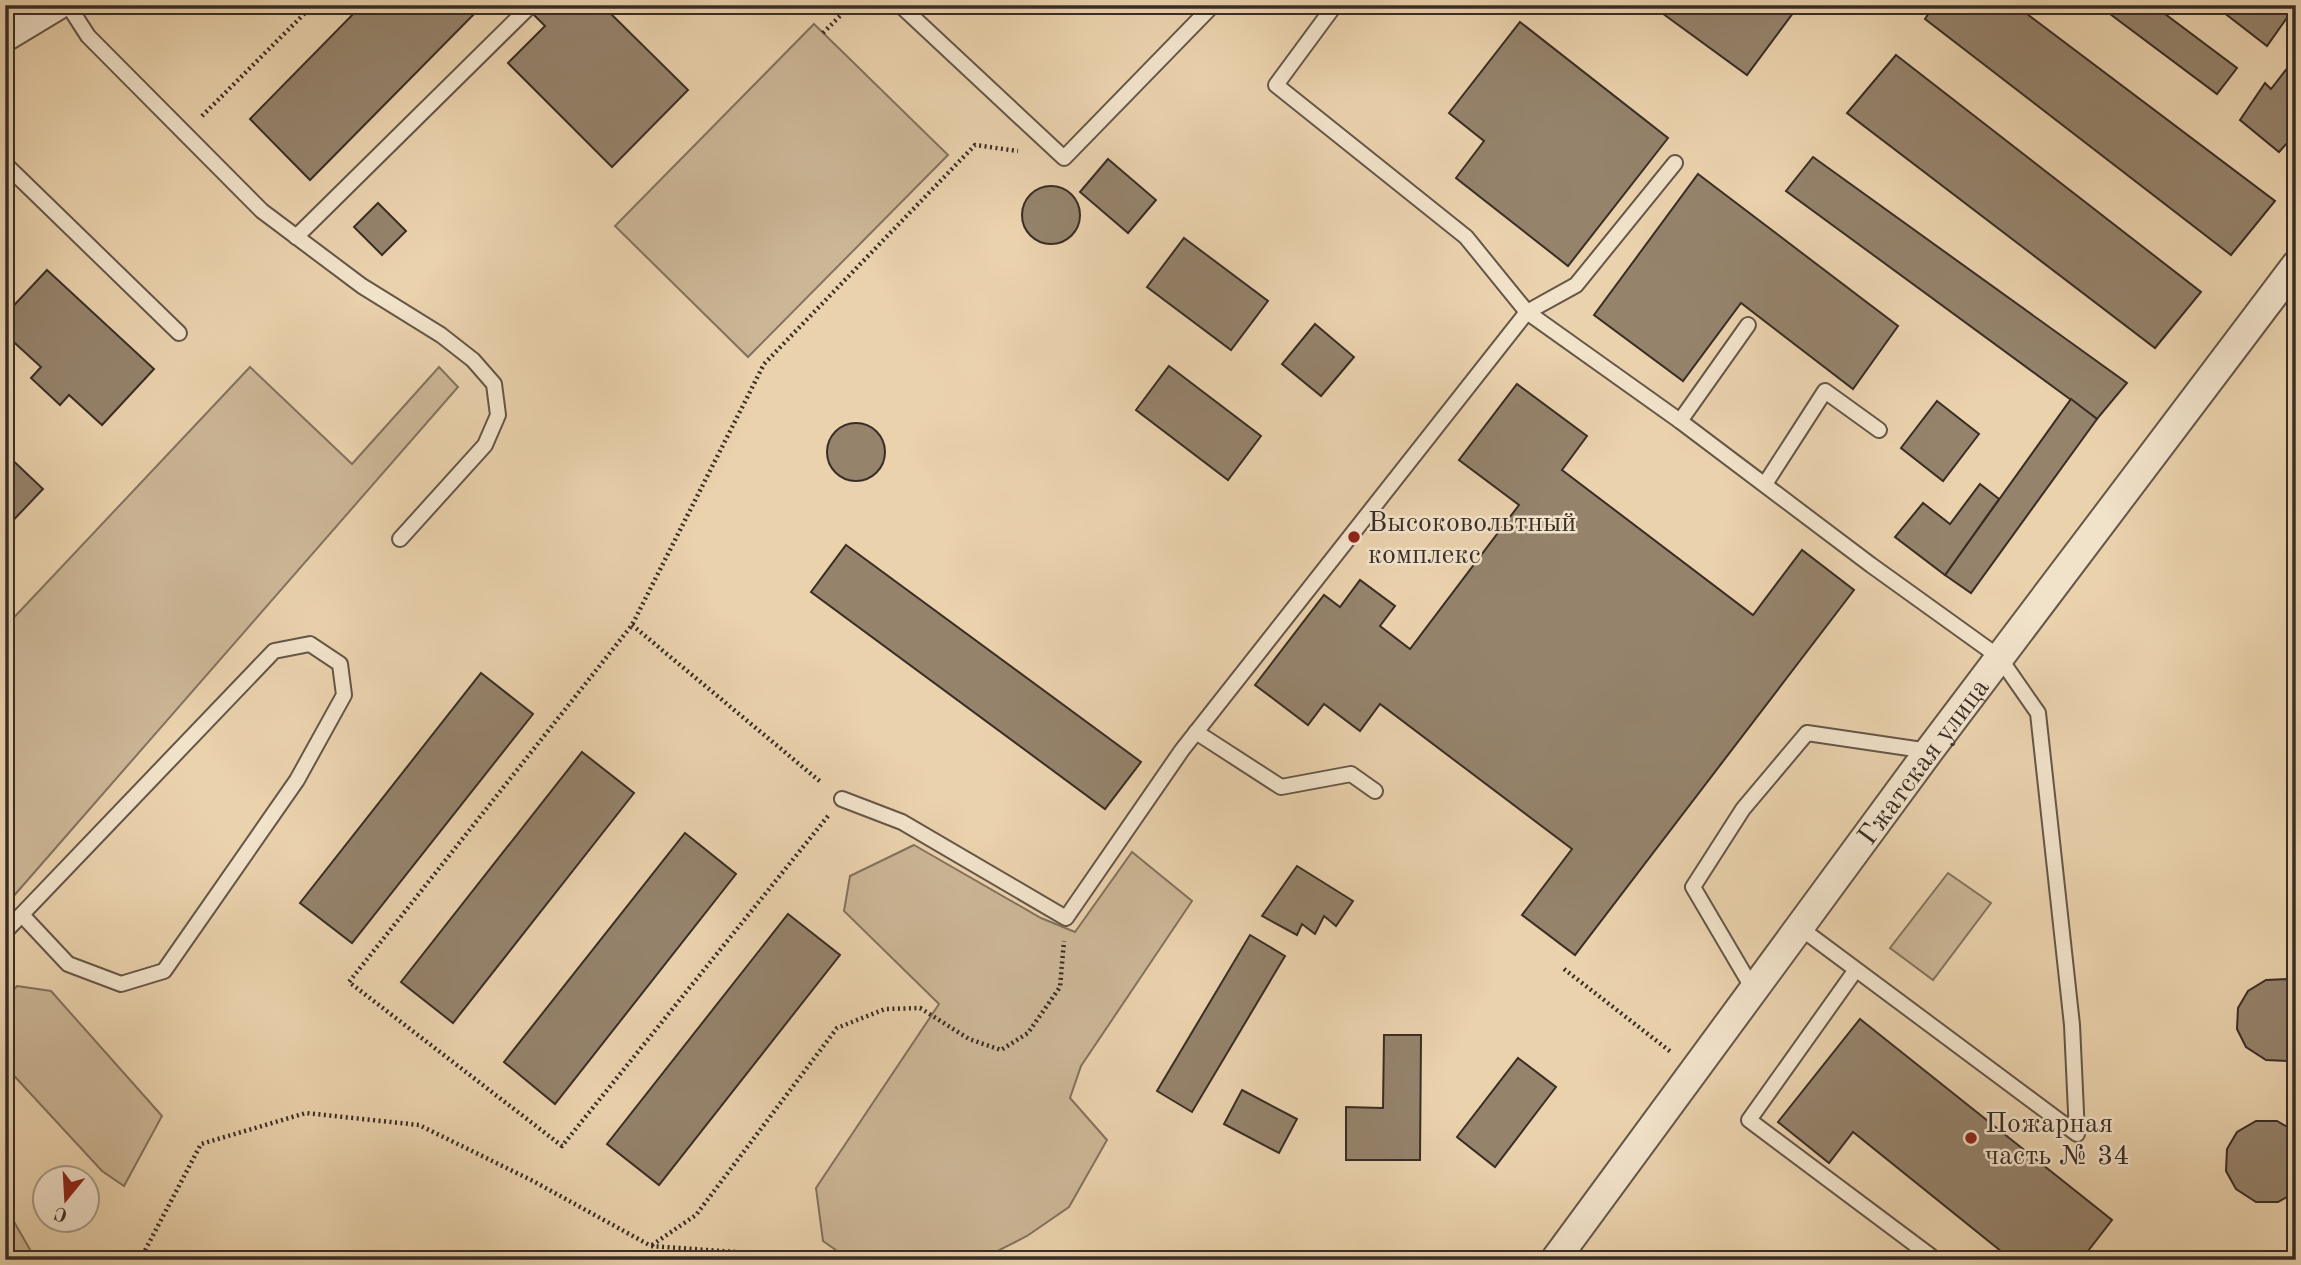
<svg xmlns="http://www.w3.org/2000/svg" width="2301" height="1265" font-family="'Old Standard TT',serif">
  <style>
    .green { fill: #ccb696; stroke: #82725e; stroke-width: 2 }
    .building { fill: #95836c; stroke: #392d26; stroke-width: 2 }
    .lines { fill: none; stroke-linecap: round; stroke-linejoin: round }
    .service-casing { stroke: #655648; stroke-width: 18 }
    .minor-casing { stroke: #655648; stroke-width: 32 }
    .path { stroke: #392d26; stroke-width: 4.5; stroke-dasharray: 2 3.5; stroke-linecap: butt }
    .service { stroke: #f1e2ca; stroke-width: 14 }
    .minor { stroke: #f1e2ca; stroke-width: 28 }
    .poi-dot { fill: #8f2418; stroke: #f1e2ca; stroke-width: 2.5 }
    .labels { text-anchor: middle; stroke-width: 5; stroke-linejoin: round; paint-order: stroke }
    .poi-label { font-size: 28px; fill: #392d26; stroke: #f1e2ca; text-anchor: start }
    .street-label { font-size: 28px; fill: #392d26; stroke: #f1e2ca }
  </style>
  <rect width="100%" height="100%" fill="#ead2ad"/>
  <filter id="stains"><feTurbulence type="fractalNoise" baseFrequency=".00286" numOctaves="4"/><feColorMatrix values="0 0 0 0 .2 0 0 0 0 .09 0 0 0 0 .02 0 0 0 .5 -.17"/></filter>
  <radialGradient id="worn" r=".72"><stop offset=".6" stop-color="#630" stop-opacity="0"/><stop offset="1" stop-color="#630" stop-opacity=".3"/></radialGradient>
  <g class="green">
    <path d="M814 24 948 155 748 357 615 226Z"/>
    <path d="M250 367 352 464 439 367 458 387 5 906V627Z"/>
    <path d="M914 845 1041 918 1075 932 1132 852 1192 901 1081 1066 1070 1098 1107 1140 1069 1207 1027 1236 980 1260H850L823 1241 816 1188 939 1004 844 911 850 876Z"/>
    <path d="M1948 873 1991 903 1933 980 1890 948Z"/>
    <path d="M17 986 51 991 162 1116 124 1186 102 1171 5 1066V999Z"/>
    <path d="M5 1206 36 1260H5Z"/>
  </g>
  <g class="building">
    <path d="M362 5H483L310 180 250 119Z"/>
    <path d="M524 5H554L560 11 566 5H602L688 90 612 167 508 63 545 26Z"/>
    <path d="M1651 5H1799L1747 75Z"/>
    <path d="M1934 5H2015L2275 201 2231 255 1925 19Z"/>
    <path d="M2098 5H2153L2237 68 2217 94Z"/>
    <path d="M2214 5H2296L2267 46Z"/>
    <path d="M1520 22 1668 138 1568 266 1456 178 1484 141 1449 113Z"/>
    <path d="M1896 55 2201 292 2155 348 1847 113Z"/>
    <path d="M2296 57V147L2288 142 2279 152 2240 120 2265 83 2271 89Z"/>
    <path d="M1813 157 2127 383 2097 419 1786 191Z"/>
    <path d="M1108 159 1156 200 1128 233 1080 192Z"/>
    <path d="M1698 174 1898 326 1853 389 1741 303 1683 381 1594 315Z"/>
    <circle cx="1051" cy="215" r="29"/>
    <path d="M378 203 406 231 382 255 354 227Z"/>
    <path d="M1184 238 1268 301 1231 350 1147 287Z"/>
    <path d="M47 270 154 369 102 425 69 395 60 405 31 378 41 367 5 334V315Z"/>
    <path d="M1315 324 1354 357 1321 396 1282 364Z"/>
    <path d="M1169 366 1261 436 1228 480 1136 410Z"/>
    <path d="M1517 384 1587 436 1562 470 1753 615 1802 550 1854 590 1575 955 1522 915 1572 849 1380 704 1360 731 1324 704 1308 725 1255 685 1324 595 1340 607 1360 580 1395 606 1380 626 1410 649 1519 505 1459 460Z"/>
    <path d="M2071 399 2097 419 1971 593 1945 575Z"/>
    <path d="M1937 401 1979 434 1943 481 1901 448Z"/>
    <circle cx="856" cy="452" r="29"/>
    <path d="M5 453 43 489 5 529Z"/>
    <path d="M1980 484 1999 499 1945 575 1895 537 1923 503 1950 524Z"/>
    <path d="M846 545 1141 762 1105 809 811 592Z"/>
    <path d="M481 673 533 714 352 943 300 903Z"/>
    <path d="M582 752 634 793 453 1023 401 982Z"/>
    <path d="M685 833 736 874 555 1104 504 1062Z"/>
    <path d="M1297 866 1353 901 1336 926 1324 916 1315 934 1302 924 1297 935 1262 916Z"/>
    <path d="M788 914 840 955 659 1185 607 1144Z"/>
    <path d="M1250 935 1285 956 1192 1112 1157 1091Z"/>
    <path d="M2288 979 2296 984V1057L2289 1061 2266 1060 2246 1047 2237 1029 2238 1008 2248 991 2266 980Z"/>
    <path d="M1860 1019 2112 1220 2081 1260H2012L1853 1132 1829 1163 1778 1122Z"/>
    <path d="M1384 1035H1421L1420 1160H1346V1107L1383 1108Z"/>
    <path d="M1518 1058 1556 1087 1495 1167 1457 1137Z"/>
    <path d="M1242 1090 1297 1119 1279 1153 1224 1124Z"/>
    <path d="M2256 1121H2277L2296 1132V1192L2278 1202H2256L2236 1189 2226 1171 2227 1149 2237 1132Z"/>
    <path d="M2275 1255 2283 1260H2246L2254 1256Z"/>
  </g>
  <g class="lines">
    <g class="service-casing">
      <g id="service">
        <path d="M68 5 88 36 262 211 362 286 441 335 473 360 494 384 498 415 485 445 400 539"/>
        <path d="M900 5 1064 158 1213 5"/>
        <path d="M1335 5 1276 85 1466 237 1527 312 1680 421 1871 565 1999 657 2038 713 2072 1025 2077 1134 1799 927"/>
        <path d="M5 164 179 333"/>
        <path d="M296 237 527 9"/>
        <path d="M1680 421 1748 325"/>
        <path d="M1765 484 1825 391 1879 430"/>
        <path d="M1196 732 1281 787 1351 774 1375 791"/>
        <path d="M842 799 902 822 1066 918 1182 750 1527 312 1576 285 1675 163"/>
        <path d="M5 932 274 651 310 644 340 664 344 695 297 780 164 971 121 984 68 964 22 915"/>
        <path d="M1855 971 1749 1120 1936 1260"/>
        <path d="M1753 989 1693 887 1743 809 1807 733 1929 751"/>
      </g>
    </g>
    <g class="minor-casing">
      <g id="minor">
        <path d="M5 37 58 5"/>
        <path id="s1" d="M1555 1260 1929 751 2296 265"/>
      </g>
    </g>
    <g class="path">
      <path d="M112 11 128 5"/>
      <path d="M823 33 851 5"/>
      <path d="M202 116 313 5"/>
      <path d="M632 625 822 783"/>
      <path d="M828 816 562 1146 349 982 632 625 764 364 975 145 1018 151"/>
      <path d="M1564 969 1671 1052"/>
      <path d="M652 1245 696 1215 837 1028 885 1009 920 1008 969 1039 1001 1050 1028 1033 1060 987 1064 941"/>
      <path d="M5 1254 11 1260"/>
      <path d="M140 1260 201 1144 306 1113 419 1125 533 1181 651 1246 764 1254 772 1260"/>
    </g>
    <use href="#service" class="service"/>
    <use href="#minor" class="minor"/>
  </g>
  <g class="poi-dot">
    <circle cx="1354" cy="537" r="7"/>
    <circle cx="1971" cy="1138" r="7"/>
  </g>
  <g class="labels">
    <g class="poi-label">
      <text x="1368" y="531">Высоковольтный<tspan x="1368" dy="32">комплекc</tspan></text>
      <text x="1985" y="1132">Пожарная<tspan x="1985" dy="32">часть № 34</tspan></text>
    </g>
    <g class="street-label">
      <text dy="10" stroke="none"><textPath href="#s1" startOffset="620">Гжатская улица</textPath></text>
    </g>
  </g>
  <rect width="2301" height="1265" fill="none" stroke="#ead2ad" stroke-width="28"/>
  <rect x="7" y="7" width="2287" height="1251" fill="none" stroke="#392d26" stroke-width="3.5"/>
  <rect x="14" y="14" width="2273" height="1237" fill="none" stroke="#392d26" stroke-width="2"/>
  <g transform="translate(66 1199) rotate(198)"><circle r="33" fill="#f1e2ca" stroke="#a79a88" stroke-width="2"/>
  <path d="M0-5L12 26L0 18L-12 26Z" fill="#8f2418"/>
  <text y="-10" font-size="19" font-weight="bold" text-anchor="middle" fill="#392d26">С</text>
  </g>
  <rect width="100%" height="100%" filter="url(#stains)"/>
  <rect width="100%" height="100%" fill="url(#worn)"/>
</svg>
